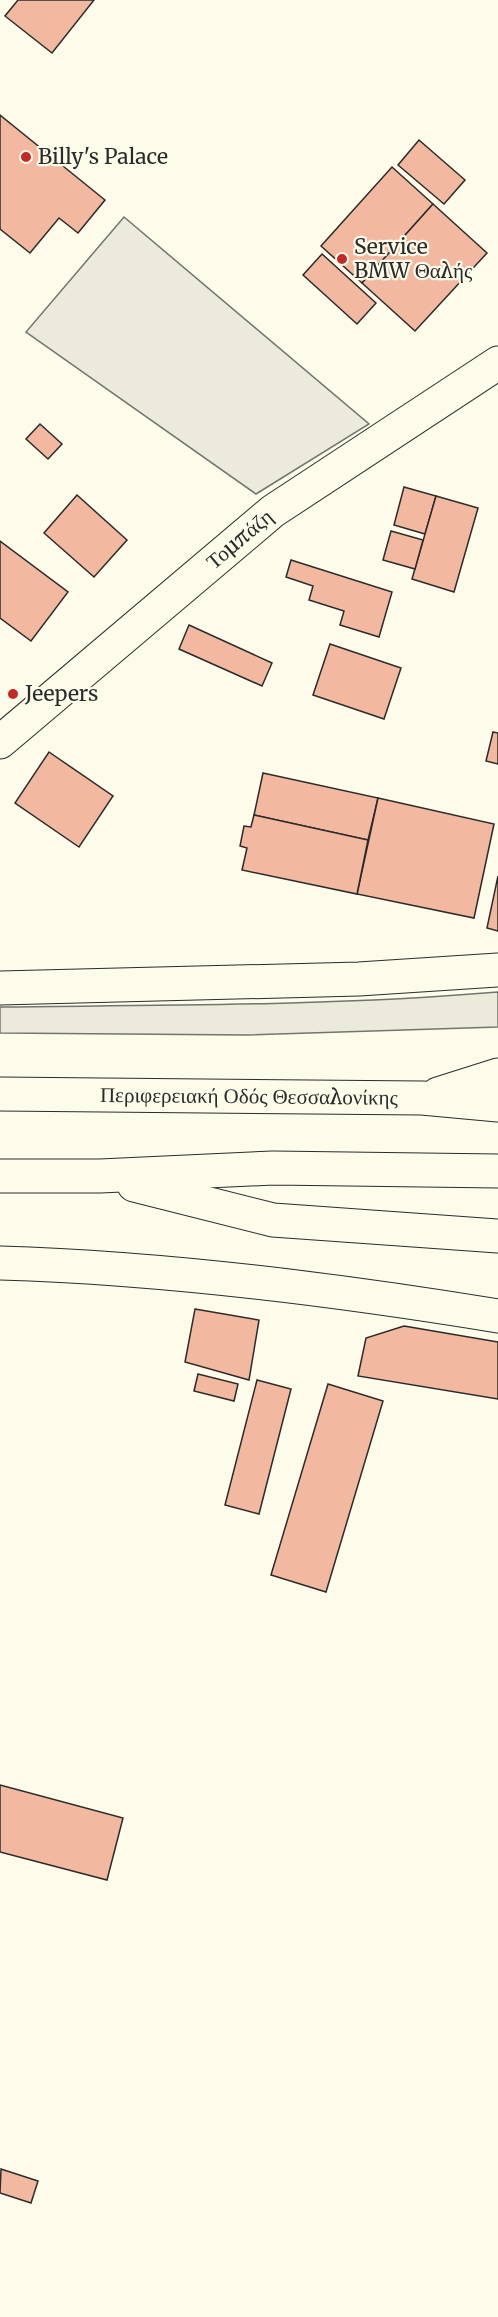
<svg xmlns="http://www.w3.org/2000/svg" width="498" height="2317" font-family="Merriweather,serif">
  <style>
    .green { fill: #ecebdb; stroke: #74746e; stroke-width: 1.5 }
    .parking { fill: #eceadb; stroke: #74746e; stroke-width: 1.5 }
    .building { fill: #f2b8a0; stroke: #2b2b2b; stroke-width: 1.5 }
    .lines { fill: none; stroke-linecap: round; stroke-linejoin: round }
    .minor-casing { stroke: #2b2b2b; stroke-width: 35 }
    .tertiary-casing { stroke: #2b2b2b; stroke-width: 35 }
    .trunk-casing { stroke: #2b2b2b; stroke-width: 35 }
    .minor { stroke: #fdfbea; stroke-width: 33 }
    .tertiary { stroke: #fdfbea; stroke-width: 33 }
    .trunk { stroke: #fdfbea; stroke-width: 33 }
    .poi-dot { fill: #c62828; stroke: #fdfbea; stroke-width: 2 }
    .labels { text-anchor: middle; stroke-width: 4.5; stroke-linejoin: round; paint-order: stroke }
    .poi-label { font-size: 21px; fill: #2b2b2b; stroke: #fdfbea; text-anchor: start }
    .street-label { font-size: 21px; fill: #2b2b2b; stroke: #fdfbea }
  </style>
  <rect width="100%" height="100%" fill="#fdfbea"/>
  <path class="green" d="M498 992V1027L247 1035 0 1033V1007C166 1005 332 1006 498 992Z"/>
  <path class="parking" d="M124 217 369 424 256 494 26 332Z"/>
  <g class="building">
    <path d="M18 0H94L52 53 5 16Z"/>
    <path d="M0 115 105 200 78 233 59 218 30 253 0 229Z"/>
    <path d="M419 140 465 180 444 204 398 165Z"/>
    <path d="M392 167 433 204 362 283 321 246Z"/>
    <path d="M433 204 487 253 415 331 362 283Z"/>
    <path d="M322 254 376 303 357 324 303 275Z"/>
    <path d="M40 424 62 444 48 459 26 439Z"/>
    <path d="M404 487 436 496 425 534 394 525Z"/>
    <path d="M77 495 127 540 94 577 44 533Z"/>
    <path d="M436 496 478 508 454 592 412 579Z"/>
    <path d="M391 531 423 540 415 569 383 560Z"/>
    <path d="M0 541 68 592 31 641 0 618Z"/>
    <path d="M291 560 392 592 379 637 340 625 344 611 309 600 313 586 286 577Z"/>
    <path d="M189 625 272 663 262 686 179 649Z"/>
    <path d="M330 644 401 668 384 719 313 695Z"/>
    <path d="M493 732 498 733V764L486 761Z"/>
    <path d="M49 752 113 796 79 847 15 803Z"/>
    <path d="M263 773 378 798 368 840 254 815Z"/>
    <path d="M378 798 494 824 474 918 357 894Z"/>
    <path d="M254 815 368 840 357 894 242 870 247 848 240 846 244 826 251 827Z"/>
    <path d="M498 876V931L487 928Z"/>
    <path d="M195 1309 259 1320 249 1380 185 1362Z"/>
    <path d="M404 1326 498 1342V1399L358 1376 366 1338Z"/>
    <path d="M198 1374 238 1384 234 1401 194 1391Z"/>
    <path d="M257 1380 291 1389 259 1514 225 1505Z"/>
    <path d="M328 1384 383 1401 326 1592 271 1575Z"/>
    <path d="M0 1785 123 1818 107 1880 0 1852Z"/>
    <path d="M1 2169 38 2181 31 2203 0 2193Z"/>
  </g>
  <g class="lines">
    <g class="minor-casing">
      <g id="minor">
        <path id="s1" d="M0 742 273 511 498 363"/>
        <path d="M0 1263C167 1268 333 1289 498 1316"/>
      </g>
    </g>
    <g class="tertiary-casing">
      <path id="tertiary" d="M0 988 359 979 498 970"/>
    </g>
    <g class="trunk-casing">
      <g id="trunk">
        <path id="s2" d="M0 1094 422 1098 498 1105"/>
        <path d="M438 1094 498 1075"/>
        <path d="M0 1176H100L273 1168 498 1171"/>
        <path d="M134 1185 273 1220 498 1236"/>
      </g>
    </g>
    <use href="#minor" class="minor"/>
    <use href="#tertiary" class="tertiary"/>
    <use href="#trunk" class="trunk"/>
  </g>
  <g class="poi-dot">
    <circle cx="26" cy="157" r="6"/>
    <circle cx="342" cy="259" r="6"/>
    <circle cx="13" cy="694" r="6"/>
  </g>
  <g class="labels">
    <g class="poi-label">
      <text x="38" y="164">Billy's Palace</text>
      <text x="354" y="254">Service<tspan x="354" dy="24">BMW Θαλής</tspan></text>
      <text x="25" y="701">Jeepers</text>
    </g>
    <g class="street-label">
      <text dy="7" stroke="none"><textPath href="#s1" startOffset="314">Τομπάζη</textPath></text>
      <text dy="7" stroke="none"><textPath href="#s2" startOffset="249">Περιφερειακή Οδός Θεσσαλονίκης</textPath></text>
    </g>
  </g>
</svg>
